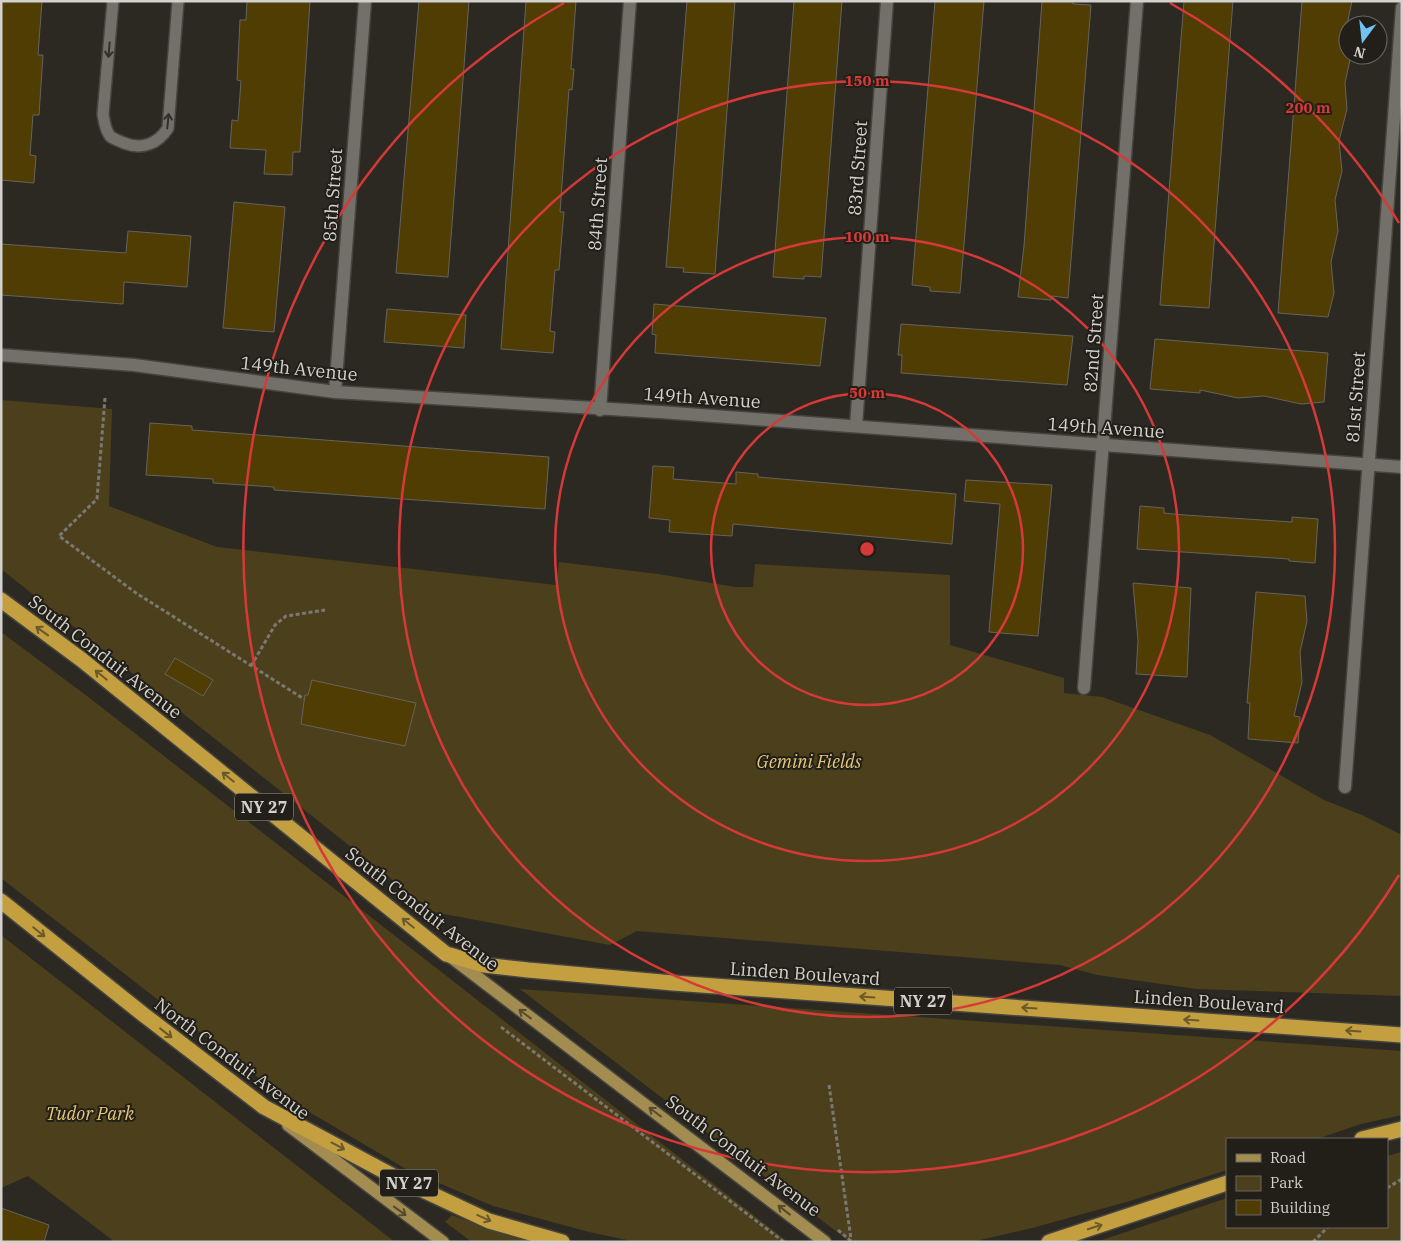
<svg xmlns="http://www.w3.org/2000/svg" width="1403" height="1243" font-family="'IBM Plex Serif',serif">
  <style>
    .green { fill: #4c3f1b }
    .building { fill: #503d04; stroke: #66635c }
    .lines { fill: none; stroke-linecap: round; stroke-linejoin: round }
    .lane-casing { stroke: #46443e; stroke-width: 14 }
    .street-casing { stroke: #46443e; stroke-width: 15 }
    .primary-casing { stroke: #46443e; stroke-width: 15 }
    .highway-casing { stroke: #46443e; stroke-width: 18 }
    .path { stroke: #7b7873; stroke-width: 3; stroke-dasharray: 4 2.5; stroke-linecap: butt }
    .lane { stroke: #737069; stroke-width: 11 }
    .street { stroke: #737069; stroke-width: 12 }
    .primary { stroke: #a38c50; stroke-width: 12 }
    .highway { stroke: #c39f3f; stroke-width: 15 }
    .oneway { stroke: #322f29 }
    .oneway2 { stroke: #6a592a }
    .oneway3 { stroke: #564b2f }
    .ring { fill: none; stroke: #d63938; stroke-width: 2.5 }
    .labels { text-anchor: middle; stroke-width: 4; stroke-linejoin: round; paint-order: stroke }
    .shield { fill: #221f19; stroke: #9e9c97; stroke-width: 1 }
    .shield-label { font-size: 16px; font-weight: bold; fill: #d3d1cd }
    .street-label { font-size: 18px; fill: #d3d1cd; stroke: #221f19 }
    .park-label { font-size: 18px; font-style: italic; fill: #e6c779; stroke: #221f19 }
    .centre { fill: #d63938; stroke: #221f19; stroke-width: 2.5 }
    .ring-label { font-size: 15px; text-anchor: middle; font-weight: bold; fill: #d63938; stroke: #221f19; stroke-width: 4; stroke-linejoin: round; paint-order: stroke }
  </style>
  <rect width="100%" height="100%" fill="#2c2923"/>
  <g class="green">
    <path d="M1 400 112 409 109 506 217 547 556 585 559 562 658 574 735 587H753L755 564 950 575V645L1064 678V693L1102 697 1210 735 1324 800 1362 815 1402 835V996L1197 989 1097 975 1060 965 637 931 610 945 433 912 1 569Z"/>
    <path d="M1 632 87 696 788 1242H636L589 1232 493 1206 406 1169 282 1096 1 878Z"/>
    <path d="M1 935 395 1242H115L28 1176 1 1188Z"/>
    <path d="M520 989 1402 1051V1115L1361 1124 1317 1139H1227V1170L1130 1201 1032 1228 971 1242H850Z"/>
    <path d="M1402 1152V1242H1096L1227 1198V1227H1387V1156Z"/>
    <path d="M452 1215 488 1229 531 1242H472L445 1222Z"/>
  </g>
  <g class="building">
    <path d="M1 1H42L38 55H43L39 115H33L30 155 36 156 34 183 1 180Z"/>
    <path d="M247 1H310L300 152H293L292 175 264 174 266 150 230 148 232 120 238 121 241 81 237 80 240 20H246Z"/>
    <path d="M419 1H469L448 277 396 273Z"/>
    <path d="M526 1H576L571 69H574L572 90 569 89 560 212H564L562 234 559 270H555L550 331 555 332 553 353 501 349Z"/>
    <path d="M687 1H735L715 274 683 272 684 268 666 267Z"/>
    <path d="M794 1H842L821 277 804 276V279L773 277Z"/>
    <path d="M935 1H984L960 293 930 291V287L912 285Z"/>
    <path d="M1042 1H1073V4L1091 5 1068 298 1052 296 1051 300 1018 297 1024 246Z"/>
    <path d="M1184 1H1233L1209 308 1160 305Z"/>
    <path d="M1302 1H1352L1348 20V55H1351L1345 83 1347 109 1339 141 1342 171 1335 200 1338 231 1331 262 1334 293 1328 317 1278 313Z"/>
    <path d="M234 202 285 207 274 332 223 328Z"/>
    <path d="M128 231 191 236 187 287 124 282 123 304 1 295V244L126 253Z"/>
    <path d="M654 304 826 318 820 366 655 353 656 335 652 334Z"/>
    <path d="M387 309 466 315 464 348 384 342Z"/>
    <path d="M901 324 1073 336 1067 385 901 373 902 355H898Z"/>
    <path d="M1155 339 1328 353 1324 402 1301 404 1264 396 1238 398 1200 390V393L1150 389Z"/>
    <path d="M150 423 192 426V430L549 457 545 509 274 490V487L213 483V479L146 475Z"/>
    <path d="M653 466 674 467 673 479 736 484V472L758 474V477L956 494 952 544 733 524 732 536 669 532 670 520 649 518Z"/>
    <path d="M966 480 1052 485 1038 636 989 632 1000 504 964 501Z"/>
    <path d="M1140 506 1164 508V513L1185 515 1292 522V517L1318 519 1315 563 1289 561V559L1137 549Z"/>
    <path d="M1133 583 1191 588 1187 677 1136 674 1138 641Z"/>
    <path d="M1256 592 1305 596 1307 621 1300 652 1302 682 1294 716 1300 717 1298 743 1248 739 1250 703H1247Z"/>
    <path d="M175 658 213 680 203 696 165 674Z"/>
    <path d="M312 680 416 703 405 746 301 724 305 695H308Z"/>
    <path d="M1 1208 49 1225 44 1242H1Z"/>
  </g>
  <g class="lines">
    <g class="lane-casing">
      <path id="lane" d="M113 1 103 114C104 120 105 130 110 136 113 139 120 141 124 143 142 150 158 144 168 128L178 1"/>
    </g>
    <g class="street-casing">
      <g id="street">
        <path d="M1 355 134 365 335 392 660 412 1402 467"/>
        <path d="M335 392 365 1"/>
        <path d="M600 410 630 1"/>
        <path d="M856 426 887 1"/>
        <path d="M1084 688 1137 1"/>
        <path d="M1345 787 1402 8"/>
      </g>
    </g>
    <g class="primary-casing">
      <g id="primary">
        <path d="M451 957 825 1242"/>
        <path d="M288 1125 443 1242"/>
      </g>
    </g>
    <g class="highway-casing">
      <g id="highway">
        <path d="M1 600 82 660 446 954 484 965 528 970 673 983 1402 1035"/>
        <path d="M1 901 144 1015 264 1107 395 1177 489 1221 562 1242"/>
        <path d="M1362 1139 1402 1129"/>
        <path d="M1049 1242 1227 1183"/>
      </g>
    </g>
    <g class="path">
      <path d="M105 398 97 499 59 536 136 593 304 699"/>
      <path d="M251 666 275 625 286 616 325 610"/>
      <path d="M501 1027 784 1242"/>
      <path d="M829 1085 851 1239"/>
      <path d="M1387 1188 1402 1179"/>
      <path d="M838 1230 851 1241"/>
      <path d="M1313 1242 1328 1227"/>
    </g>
    <use href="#lane" class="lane"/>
    <use href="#street" class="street"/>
    <use href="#primary" class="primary"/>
    <use href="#highway" class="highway"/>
  </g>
  <defs><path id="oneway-shaft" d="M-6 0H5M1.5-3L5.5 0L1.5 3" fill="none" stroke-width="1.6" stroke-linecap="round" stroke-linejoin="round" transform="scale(1.25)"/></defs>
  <g class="oneway">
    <use href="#oneway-shaft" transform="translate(109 50) rotate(95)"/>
    <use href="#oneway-shaft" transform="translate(168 121) rotate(-84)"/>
  </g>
  <g class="oneway2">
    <use href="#oneway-shaft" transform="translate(42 631) rotate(-144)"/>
    <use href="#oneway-shaft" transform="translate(101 675) rotate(-141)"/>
    <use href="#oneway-shaft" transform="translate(228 777) rotate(-141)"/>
    <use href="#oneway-shaft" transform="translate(408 923) rotate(-141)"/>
    <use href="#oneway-shaft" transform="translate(39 932) rotate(39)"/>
    <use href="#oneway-shaft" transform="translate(867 997) rotate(-176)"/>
    <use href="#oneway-shaft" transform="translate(1029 1008) rotate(-176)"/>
    <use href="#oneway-shaft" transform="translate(1191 1020) rotate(-176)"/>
    <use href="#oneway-shaft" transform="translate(1353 1031) rotate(-176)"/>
    <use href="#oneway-shaft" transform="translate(166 1033) rotate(38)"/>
    <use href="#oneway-shaft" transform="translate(338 1146) rotate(28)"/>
    <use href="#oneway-shaft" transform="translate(484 1218) rotate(24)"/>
    <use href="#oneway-shaft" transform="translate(1095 1227) rotate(-18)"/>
  </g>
  <g class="oneway3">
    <use href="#oneway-shaft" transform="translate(525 1014) rotate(-143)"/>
    <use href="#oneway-shaft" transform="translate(655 1112) rotate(-143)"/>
    <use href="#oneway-shaft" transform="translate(784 1210) rotate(-142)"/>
    <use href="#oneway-shaft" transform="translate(400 1211) rotate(36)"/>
  </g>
  <g class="ring">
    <circle cx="867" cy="549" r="156"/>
    <circle cx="867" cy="549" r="312"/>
    <circle cx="867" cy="549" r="468"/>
    <path d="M1399 875A624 624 0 1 1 564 3M1170 3A624 624 0 0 1 1399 223"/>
  </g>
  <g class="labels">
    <g class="shield">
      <rect x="235" y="793.5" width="58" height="27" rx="4"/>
      <rect x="894" y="987.5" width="58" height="27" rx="4"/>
      <rect x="380" y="1169.5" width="58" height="27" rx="4"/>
    </g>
    <g class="shield-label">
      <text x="264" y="813">NY 27</text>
      <text x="923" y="1007">NY 27</text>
      <text x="409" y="1189">NY 27</text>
    </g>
    <g class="street-label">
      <text transform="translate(858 168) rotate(-86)" y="6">83rd Street</text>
      <text transform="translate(333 195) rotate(-86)" y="6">85th Street</text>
      <text transform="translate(598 204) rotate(-86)" y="6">84th Street</text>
      <text transform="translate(1094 343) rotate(-86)" y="6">82nd Street</text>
      <text transform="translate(299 369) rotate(6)" y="6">149th Avenue</text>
      <text transform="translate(1356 397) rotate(-86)" y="6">81st Street</text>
      <text transform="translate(702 398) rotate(4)" y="6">149th Avenue</text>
      <text transform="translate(1106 428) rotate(4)" y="6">149th Avenue</text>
      <text transform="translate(105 657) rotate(38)" y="6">South Conduit Avenue</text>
      <text transform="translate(422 909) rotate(38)" y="6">South Conduit Avenue</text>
      <text transform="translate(805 974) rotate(4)" y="6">Linden Boulevard</text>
      <text transform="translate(1209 1002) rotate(4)" y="6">Linden Boulevard</text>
      <text transform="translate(232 1059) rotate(37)" y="6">North Conduit Avenue</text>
      <text transform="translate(743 1156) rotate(37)" y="6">South Conduit Avenue</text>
    </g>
    <g class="park-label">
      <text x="809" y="768">Gemini Fields</text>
      <text x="90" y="1120">Tudor Park</text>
    </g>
  </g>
  <circle cx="867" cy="549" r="8" class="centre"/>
  <g class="ring-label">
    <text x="867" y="86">150 m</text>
    <text x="1308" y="113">200 m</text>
    <text x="867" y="242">100 m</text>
    <text x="867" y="398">50 m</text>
  </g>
  <rect width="1403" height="1243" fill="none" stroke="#d3d1cd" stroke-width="5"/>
  <rect x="1226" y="1138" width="162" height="90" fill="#221f19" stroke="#696661"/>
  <rect x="1236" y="1154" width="25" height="8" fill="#a38c50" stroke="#696661"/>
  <text x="1270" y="1163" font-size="15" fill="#d3d1cd">Road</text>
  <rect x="1236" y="1176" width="25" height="15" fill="#4c3f1b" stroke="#696661"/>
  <text x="1270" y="1188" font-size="15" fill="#d3d1cd">Park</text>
  <rect x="1236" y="1200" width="25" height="15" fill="#503d04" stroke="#696661"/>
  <text x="1270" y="1213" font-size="15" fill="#d3d1cd">Building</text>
  <g transform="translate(1363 40) rotate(195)"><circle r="24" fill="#221f19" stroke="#696661"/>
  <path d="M0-4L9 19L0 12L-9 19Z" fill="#71c1f5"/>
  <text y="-8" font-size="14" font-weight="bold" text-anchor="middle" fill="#d3d1cd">N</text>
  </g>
</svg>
